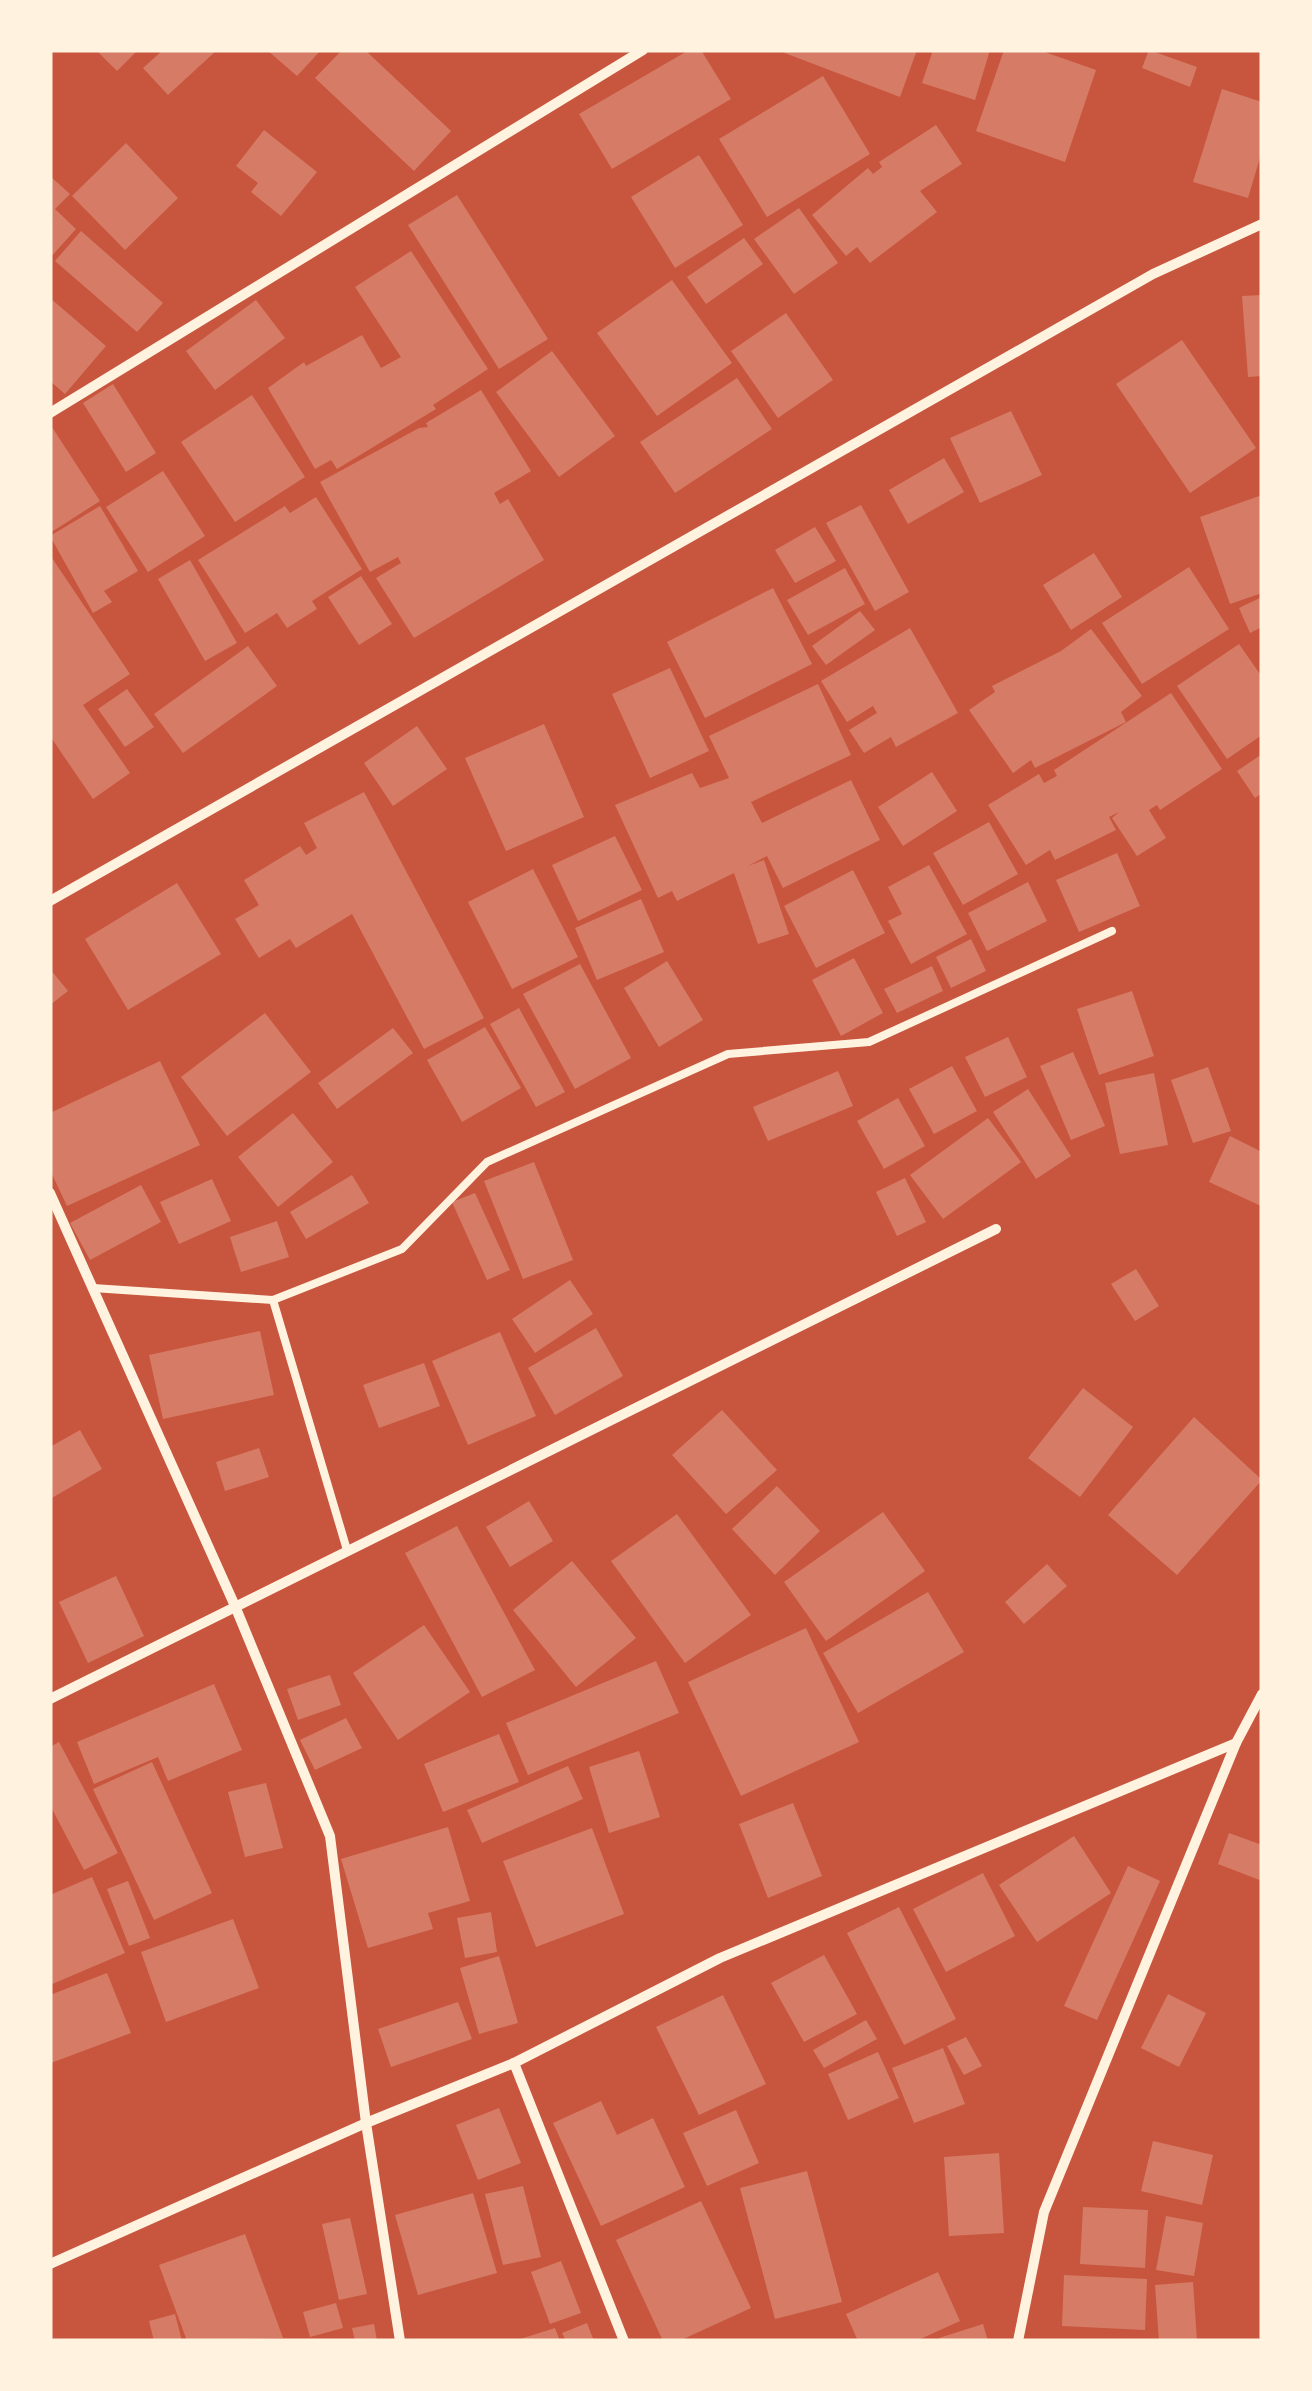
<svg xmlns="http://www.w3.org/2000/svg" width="1312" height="2391" font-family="'Libre Baskerville',serif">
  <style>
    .building { fill: #d67c66 }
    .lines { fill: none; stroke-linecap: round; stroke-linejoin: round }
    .service { stroke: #fff3e0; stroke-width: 8 }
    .minor { stroke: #fff3e0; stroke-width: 10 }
  </style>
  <rect width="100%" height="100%" fill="#c8553d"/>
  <g class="building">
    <path d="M96 50H138L117 71Z"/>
    <path d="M163 50H217L168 95 143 68Z"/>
    <path d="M267 50H321L297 76Z"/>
    <path d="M342 50H365L451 131 414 171 315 78Z"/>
    <path d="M689 50H701L731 99 612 169 579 114Z"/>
    <path d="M777 50H917L900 97Z"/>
    <path d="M933 50H990L975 100 922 83Z"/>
    <path d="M1004 50H1039L1096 70 1065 162 976 131Z"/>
    <path d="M1149 50 1197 67 1190 87 1142 68Z"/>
    <path d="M823 76 870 154 767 217 719 139Z"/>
    <path d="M1222 89 1262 102V151L1248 198 1193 182Z"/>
    <path d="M936 125 962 164 920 191 937 212 870 263 857 247 846 256 812 215 868 168 873 174 882 167 879 162Z"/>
    <path d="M264 130 317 172 281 216 251 192 258 183 236 166Z"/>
    <path d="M126 143 178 198 125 250 72 196Z"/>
    <path d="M699 155 743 225 675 268 631 197Z"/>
    <path d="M50 176 70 194 55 209 76 229 50 258Z"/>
    <path d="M457 195 548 339 499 369 408 225Z"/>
    <path d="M799 208 838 263 794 294 754 239Z"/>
    <path d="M81 231 163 303 137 332 55 261Z"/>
    <path d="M744 238 763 264 706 304 687 277Z"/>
    <path d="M411 251 488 369 433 405 436 409 337 469 331 460 315 469 268 388 304 362 306 366 362 335 381 368 401 357 355 287Z"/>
    <path d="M672 280 732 363 657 416 597 333Z"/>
    <path d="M1262 295V376L1248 377 1242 296Z"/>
    <path d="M50 298 106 346 65 394 50 381Z"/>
    <path d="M256 300 285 338 215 390 186 351Z"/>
    <path d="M786 313 833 380 778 418 731 351Z"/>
    <path d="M1182 340 1256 448 1190 493 1116 384Z"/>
    <path d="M552 351 615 436 559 477 496 392Z"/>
    <path d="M737 378 772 429 675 493 640 442Z"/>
    <path d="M113 384 156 453 126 472 83 403Z"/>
    <path d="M481 390 531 471 494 493 500 504 508 499 544 560 414 638 376 578 401 563 398 557 370 572 320 482 419 428 428 427 426 423Z"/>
    <path d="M252 395 305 477 235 522 181 442Z"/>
    <path d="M1011 411 1042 475 980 503 950 438Z"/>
    <path d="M50 424 100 501 50 533Z"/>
    <path d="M944 458 964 492 908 524 889 490Z"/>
    <path d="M163 471 205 536 148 572 106 507Z"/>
    <path d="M1262 495V593L1230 604 1200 517Z"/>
    <path d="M316 497 362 569 312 601 317 609 287 628 277 613 245 633 198 560 285 506 290 513Z"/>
    <path d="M861 505 909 592 875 611 826 523Z"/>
    <path d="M100 506 138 571 104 591 112 602 93 613 50 536Z"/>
    <path d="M815 527 836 561 795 583 775 550Z"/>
    <path d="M1094 553 1122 597 1071 630 1043 585Z"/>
    <path d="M50 555 130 674 83 705 130 773 93 799 50 736Z"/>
    <path d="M190 560 237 643 205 661 158 579Z"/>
    <path d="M1189 567 1229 629 1142 684 1102 623Z"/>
    <path d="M845 568 865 604 808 635 787 600Z"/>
    <path d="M361 576 392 624 359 645 328 597Z"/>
    <path d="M773 588 812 664 705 718 667 642Z"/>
    <path d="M1262 597V627L1250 633 1239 608Z"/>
    <path d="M860 611 875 630 826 665 812 646Z"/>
    <path d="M910 628 958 713 896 747 891 737 864 753 849 730 877 713 873 706 847 722 821 681Z"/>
    <path d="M1091 629 1142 696 1121 712 1126 722 1035 768 1031 760 1013 773 969 710 995 692 992 686 1061 651Z"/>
    <path d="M1239 644 1262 677V735L1227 759 1177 686Z"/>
    <path d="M248 646 277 686 183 753 154 714Z"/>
    <path d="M670 668 709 751 650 778 612 694Z"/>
    <path d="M818 684 851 755 751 802 762 823 851 780 880 840 783 888 767 856 748 866 764 860 789 934 758 944 734 873 677 901 672 891 658 898 615 805 692 773 700 788 729 778 709 736Z"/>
    <path d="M127 689 154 727 125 747 98 709Z"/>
    <path d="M1171 693 1222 769 1160 810 1157 805 1149 810 1166 838 1137 856 1112 818 1119 812 1109 817 1116 830 1055 860 1050 850 1026 865 988 805 1039 774 1044 783 1057 776 1054 770Z"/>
    <path d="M544 724 584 817 506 851 465 758Z"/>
    <path d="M417 726 447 769 393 806 364 763Z"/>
    <path d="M1262 754V793L1255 798 1237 771Z"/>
    <path d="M932 772 957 811 903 846 878 807Z"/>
    <path d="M364 792 484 1018 424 1049 352 914 296 948 290 939 259 958 235 919 259 905 244 880 300 846 306 855 317 848 304 823Z"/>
    <path d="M989 822 1018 874 963 905 933 853Z"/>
    <path d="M615 836 642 890 578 921 552 865Z"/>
    <path d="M1117 853 1140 906 1079 932 1056 880Z"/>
    <path d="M929 865 967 934 911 964 888 921 902 914 888 887Z"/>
    <path d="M533 869 578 957 512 989 468 902Z"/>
    <path d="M853 870 885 933 816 968 784 906Z"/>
    <path d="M1028 882 1047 921 987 951 968 913Z"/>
    <path d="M177 883 221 954 128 1010 85 939Z"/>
    <path d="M641 899 664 952 597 980 575 928Z"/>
    <path d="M971 939 986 971 951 988 936 957Z"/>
    <path d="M854 958 883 1013 841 1036 812 980Z"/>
    <path d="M667 961 703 1020 659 1047 624 988Z"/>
    <path d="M580 964 631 1058 575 1089 523 994Z"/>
    <path d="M932 966 943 991 897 1013 884 989Z"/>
    <path d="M50 969 68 991 50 1005Z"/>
    <path d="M1132 991 1154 1056 1099 1075 1077 1009Z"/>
    <path d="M519 1008 565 1092 536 1107 490 1024Z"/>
    <path d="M265 1013 311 1072 227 1136 181 1077Z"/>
    <path d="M485 1027 521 1088 462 1122 427 1060Z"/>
    <path d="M393 1028 413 1053 337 1109 318 1083Z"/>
    <path d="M1008 1037 1027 1077 985 1097 965 1057Z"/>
    <path d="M1073 1052 1105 1126 1071 1140 1040 1066Z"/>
    <path d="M160 1061 200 1145 67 1206 50 1170V1113Z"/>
    <path d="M952 1066 977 1111 934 1134 909 1089Z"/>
    <path d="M1208 1067 1231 1131 1193 1143 1171 1080Z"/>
    <path d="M838 1071 853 1106 768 1141 753 1107Z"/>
    <path d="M1154 1073 1168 1145 1120 1154 1105 1083Z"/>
    <path d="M1028 1089 1071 1156 1036 1179 993 1112Z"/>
    <path d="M898 1098 925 1146 884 1169 857 1121Z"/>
    <path d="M293 1113 333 1162 278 1207 238 1157Z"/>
    <path d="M988 1118 1021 1162 943 1219 910 1175Z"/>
    <path d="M1230 1136 1262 1152 1261 1206 1209 1182Z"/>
    <path d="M534 1162 573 1260 523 1279 484 1181Z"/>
    <path d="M352 1175 369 1203 306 1239 290 1212Z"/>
    <path d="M905 1178 926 1222 897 1236 876 1192Z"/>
    <path d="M212 1179 231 1221 179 1244 160 1202Z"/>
    <path d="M141 1185 161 1222 90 1260 70 1223Z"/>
    <path d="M475 1193 510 1270 487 1280 452 1202Z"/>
    <path d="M277 1221 289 1257 241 1272 230 1237Z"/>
    <path d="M1136 1269 1159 1306 1135 1321 1111 1284Z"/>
    <path d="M570 1280 593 1314 535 1353 512 1319Z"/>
    <path d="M596 1328 623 1376 555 1415 528 1368Z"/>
    <path d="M260 1331 274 1395 163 1419 149 1355Z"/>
    <path d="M500 1332 536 1416 468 1445 432 1361Z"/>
    <path d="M424 1363 440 1406 379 1428 363 1385Z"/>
    <path d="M1083 1388 1133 1427 1080 1497 1028 1458Z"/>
    <path d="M722 1410 777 1470 726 1514 672 1455Z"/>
    <path d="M1194 1417 1262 1480 1177 1575 1108 1515Z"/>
    <path d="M80 1430 102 1469 50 1499V1447Z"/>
    <path d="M259 1448 269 1477 225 1491 216 1462Z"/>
    <path d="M777 1486 820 1531 775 1575 732 1529Z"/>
    <path d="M529 1501 553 1541 510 1567 486 1527Z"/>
    <path d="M883 1512 925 1571 826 1641 784 1582Z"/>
    <path d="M677 1514 751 1615 685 1663 611 1561Z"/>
    <path d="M457 1526 535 1670 482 1697 405 1553Z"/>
    <path d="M572 1561 636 1638 576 1687 513 1610Z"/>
    <path d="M1047 1564 1067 1586 1024 1624 1005 1602Z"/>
    <path d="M116 1576 144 1636 88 1663 59 1602Z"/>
    <path d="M928 1592 964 1652 858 1713 823 1653Z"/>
    <path d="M424 1625 470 1692 398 1740 353 1673Z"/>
    <path d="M806 1628 859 1742 741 1796 688 1682Z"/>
    <path d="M656 1661 679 1713 528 1775 506 1723Z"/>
    <path d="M330 1675 341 1705 298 1720 287 1689Z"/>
    <path d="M214 1684 242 1750 168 1781 158 1757 94 1784 77 1742Z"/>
    <path d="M346 1718 362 1748 315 1770 300 1740Z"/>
    <path d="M499 1734 519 1782 443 1812 424 1764Z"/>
    <path d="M59 1742 118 1853 84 1870 50 1805V1747Z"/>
    <path d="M639 1751 660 1817 609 1833 589 1767Z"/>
    <path d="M152 1762 212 1893 154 1920 93 1789Z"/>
    <path d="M568 1766 583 1799 482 1843 467 1810Z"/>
    <path d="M266 1783 283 1848 245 1857 228 1792Z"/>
    <path d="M793 1803 822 1876 768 1898 739 1824Z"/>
    <path d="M448 1827 470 1901 428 1913 433 1929 368 1948 341 1859Z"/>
    <path d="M592 1828 624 1914 536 1947 503 1861Z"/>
    <path d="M1229 1833 1262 1845V1881L1218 1864Z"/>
    <path d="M1074 1836 1111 1893 1037 1942 999 1885Z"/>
    <path d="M1128 1866 1160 1881 1097 2020 1064 2006Z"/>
    <path d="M983 1873 1015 1936 946 1972 913 1909Z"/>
    <path d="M92 1877 125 1953 50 1985V1895Z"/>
    <path d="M128 1881 150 1938 129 1946 107 1889Z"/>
    <path d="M899 1907 956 2019 904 2045 847 1933Z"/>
    <path d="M491 1912 497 1952 465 1958 457 1918Z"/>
    <path d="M233 1919 259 1988 166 2022 141 1952Z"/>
    <path d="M824 1955 857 2014 804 2042 771 1983Z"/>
    <path d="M499 1956 518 2023 479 2034 460 1968Z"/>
    <path d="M107 1973 131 2033 51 2063 50 1995Z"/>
    <path d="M1168 1994 1206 2013 1179 2067 1141 2048Z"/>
    <path d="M723 1995 766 2084 699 2115 656 2027Z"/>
    <path d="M458 2002 472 2039 391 2067 378 2029Z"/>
    <path d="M866 2020 877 2039 824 2068 813 2050Z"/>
    <path d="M966 2037 982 2066 964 2075 947 2046Z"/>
    <path d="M943 2048 965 2104 914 2123 892 2068Z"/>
    <path d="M878 2052 899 2098 848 2120 828 2074Z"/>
    <path d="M601 2101 617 2135 653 2118 685 2187 601 2226 553 2123Z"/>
    <path d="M499 2108 521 2163 478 2180 456 2125Z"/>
    <path d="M736 2110 759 2163 707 2186 683 2133Z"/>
    <path d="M1153 2141 1213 2155 1202 2205 1141 2191Z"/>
    <path d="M999 2153 1004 2233 949 2236 944 2157Z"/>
    <path d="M807 2171 842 2302 775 2319 740 2188Z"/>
    <path d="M523 2186 541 2257 503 2265 485 2194Z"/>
    <path d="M473 2193 497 2273 418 2295 395 2215Z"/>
    <path d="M701 2201 751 2308 679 2341H663L616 2240Z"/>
    <path d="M1083 2207 1148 2210 1145 2268 1080 2264Z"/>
    <path d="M1166 2216 1203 2223 1194 2276 1156 2270Z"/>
    <path d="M350 2218 367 2294 339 2300 322 2224Z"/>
    <path d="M245 2234 283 2338 187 2341 159 2265Z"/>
    <path d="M561 2261 581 2313 550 2324 531 2272Z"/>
    <path d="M938 2272 960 2321 916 2341H858L846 2314Z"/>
    <path d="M1064 2275 1147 2279 1145 2330 1062 2326Z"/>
    <path d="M1193 2282 1197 2341H1159L1155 2285Z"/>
    <path d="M336 2303 343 2328 310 2337 303 2312Z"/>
    <path d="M175 2314 182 2341H154L149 2321Z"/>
    <path d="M587 2323 594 2341H566L562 2333Z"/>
    <path d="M374 2324 377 2341H355L352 2328Z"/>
    <path d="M983 2324 988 2341H940L939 2338Z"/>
    <path d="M555 2328 560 2341H517V2340Z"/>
  </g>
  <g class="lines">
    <g class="service">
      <path d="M93 1288 273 1300 402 1249 487 1162 728 1054 869 1042 1112 931"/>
      <path d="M273 1300 347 1550"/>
    </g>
    <g class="minor">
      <path d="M50 413 643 50"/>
      <path d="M50 901 1153 274 1262 224"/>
      <path d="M50 1193 235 1606 330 1836 366 2123 400 2341"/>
      <path d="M50 1699 996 1229"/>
      <path d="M514 2063 624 2341"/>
      <path d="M50 2264 366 2123 514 2063 720 1958 1236 1743 1262 1694"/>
      <path d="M1018 2341 1044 2212 1236 1743"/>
    </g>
  </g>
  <rect width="1312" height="2391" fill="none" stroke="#fff3e0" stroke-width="105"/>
</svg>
